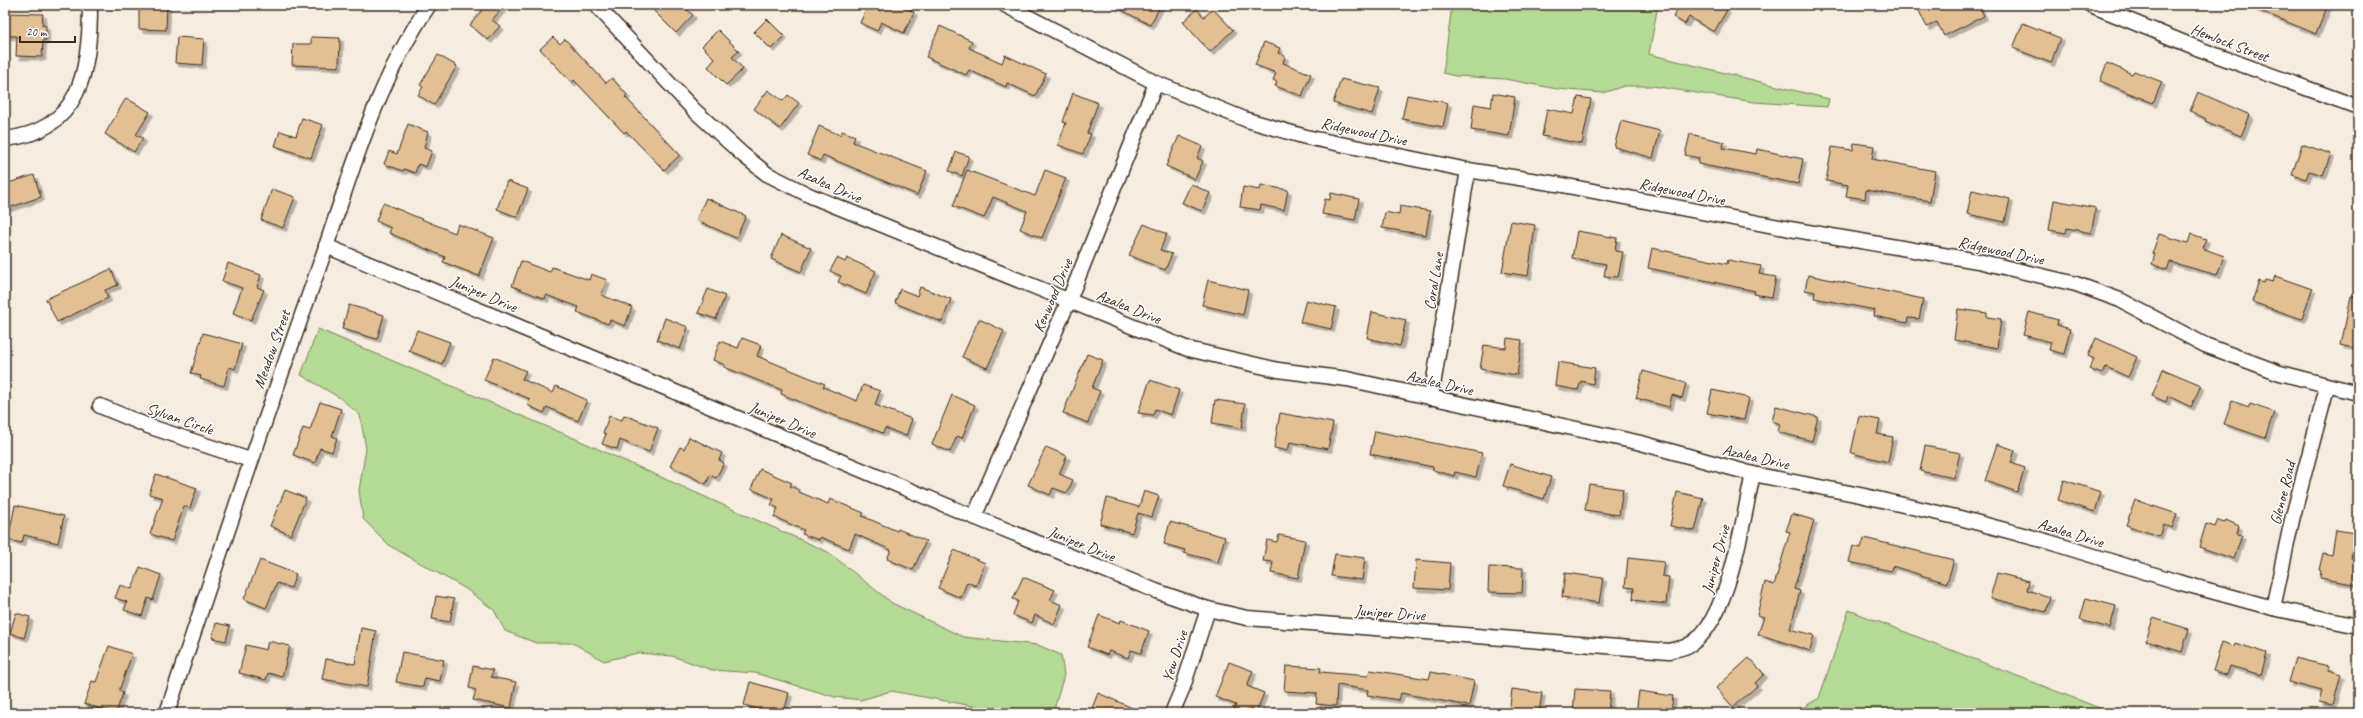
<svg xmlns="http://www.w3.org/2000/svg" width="2363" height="718" font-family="Caveat,sans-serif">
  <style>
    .green { fill: #b4da95; stroke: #78825a }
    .building { fill: #e2c094; stroke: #3b2a1e; filter: url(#shadow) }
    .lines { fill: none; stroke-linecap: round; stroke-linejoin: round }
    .street-casing { stroke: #3b2a1e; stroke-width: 17 }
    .street { stroke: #fff; stroke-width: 14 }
    .labels { text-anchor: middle; stroke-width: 3; stroke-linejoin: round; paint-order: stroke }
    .street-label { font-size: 16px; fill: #3b2a1e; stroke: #fff }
  </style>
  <defs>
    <filter id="shadow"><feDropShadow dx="3.5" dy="3.5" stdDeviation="0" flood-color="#0004"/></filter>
  </defs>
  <rect width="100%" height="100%" fill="#f6ecdf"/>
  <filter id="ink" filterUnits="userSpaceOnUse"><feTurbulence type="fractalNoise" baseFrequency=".025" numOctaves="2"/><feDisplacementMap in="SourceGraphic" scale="8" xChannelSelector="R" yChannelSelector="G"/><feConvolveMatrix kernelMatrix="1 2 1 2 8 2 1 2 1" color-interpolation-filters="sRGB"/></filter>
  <g filter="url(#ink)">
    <g class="green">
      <path d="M1452 5H1658L1649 54 1829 99 1827 107 1754 102 1652 86H1624L1603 93 1557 89 1505 79 1455 76 1443 73Z"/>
      <path d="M318 329 576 439 828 552 892 603 963 637 1038 645 1061 655 1064 675 1053 713H1011L891 691 861 700 835 697 755 673 712 670 672 656 638 653 604 661 573 643H536L505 631 494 610 466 589 390 546 363 519 359 490 366 449 360 415 340 398 301 375Z"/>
      <path d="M1849 610 2112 713H1794L1819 698Z"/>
    </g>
    <g class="building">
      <path d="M139 5H167L166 30 139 29Z"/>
      <path d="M486 5H505L492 20 500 26 488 40 470 25Z"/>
      <path d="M648 5H682L693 15 676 33Z"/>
      <path d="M868 5 881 11 884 5H900L914 12 904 33 881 22 877 31 860 23Z"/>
      <path d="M1112 5H1161L1150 25Z"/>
      <path d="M1670 5H1718L1727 10 1714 32 1689 17 1685 24 1673 17 1677 10Z"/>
      <path d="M1916 5H1979L1984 16 1944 36 1937 22 1927 27Z"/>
      <path d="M2246 5H2328L2316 34Z"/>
      <path d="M1197 9 1204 17 1213 9 1233 30 1210 52 1183 22Z"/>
      <path d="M5 13 43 14 42 25 46 26V40H43L42 57 16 56 17 36H5Z"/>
      <path d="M767 19 784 36 771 49 754 32Z"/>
      <path d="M2023 23 2060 38 2051 63 2013 48Z"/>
      <path d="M940 26 972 41 969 48 1002 63 1005 55 1046 74 1035 96 1007 83 1006 87 969 70 966 75 926 57Z"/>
      <path d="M718 30 739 51 732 57 743 69 726 85 708 67 715 59 702 46Z"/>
      <path d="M177 37 204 39 202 65 175 63Z"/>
      <path d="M311 37 340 38 339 67 292 65 293 44H311Z"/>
      <path d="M553 37 560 44 565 39 606 83 612 78 627 95 625 97 680 155 664 170 626 131 624 133 574 80 572 83 540 49Z"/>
      <path d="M1264 42 1280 48 1278 53 1285 56 1283 63 1311 74 1302 96 1275 86 1277 82 1273 80 1276 73 1255 65Z"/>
      <path d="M438 55 457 66 434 105 418 95 423 87 420 85Z"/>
      <path d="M2107 63 2132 74 2134 71 2162 82 2153 103 2100 81Z"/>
      <path d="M1341 79 1380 88 1372 114 1333 103Z"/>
      <path d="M768 90 783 101 788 95 799 103 780 129 754 109Z"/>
      <path d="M2198 92 2250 115 2241 136 2205 121 2206 119 2190 111Z"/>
      <path d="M1073 93 1098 103 1087 133 1091 134 1083 154 1058 145 1066 123 1063 122Z"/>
      <path d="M1493 93 1515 97 1509 136 1471 130 1474 104 1491 107Z"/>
      <path d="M1407 95 1448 103 1443 127 1402 119Z"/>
      <path d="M1578 97 1591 99 1582 144 1542 136 1547 109 1574 114Z"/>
      <path d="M126 98 150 112 136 135 143 138 134 152 105 134Z"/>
      <path d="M302 118 323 125 311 158 275 146 280 131 296 136Z"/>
      <path d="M1621 121 1660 131 1653 158 1614 147Z"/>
      <path d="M408 124 428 132 424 148 432 151 426 167 418 164 415 173 404 169 403 171 384 164 389 151 397 154Z"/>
      <path d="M819 126 840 135 842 131 855 136 853 142 927 171 917 195 823 155 821 161 807 155Z"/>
      <path d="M1690 134 1724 142 1723 148 1756 154 1757 149 1803 159 1798 184 1698 164 1699 158 1685 155Z"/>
      <path d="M1179 136 1202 146 1197 158 1203 161 1195 179 1166 166Z"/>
      <path d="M1854 143 1874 146 1872 159 1935 171 1930 201 1866 190 1865 199 1846 196 1848 185 1826 181 1832 147 1853 150Z"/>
      <path d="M2302 144 2331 154 2323 175 2309 171 2306 179 2292 175Z"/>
      <path d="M956 152 969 156 962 176 949 171Z"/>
      <path d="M967 170 1035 196 1045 170 1066 178 1042 238 1020 229 1027 211 993 197 984 218 953 206Z"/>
      <path d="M34 175 41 197 5 209V184Z"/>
      <path d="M507 181 528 189 517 217 497 209Z"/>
      <path d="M1191 184 1210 193 1202 211 1182 203Z"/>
      <path d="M1261 185 1288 190 1284 210 1261 205 1260 210 1240 207 1243 187 1260 190Z"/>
      <path d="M272 189 295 197 283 228 261 220Z"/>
      <path d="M1972 190 2010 199 2005 222 1967 214Z"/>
      <path d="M1331 193 1359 199 1355 220 1322 214 1325 199 1330 200Z"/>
      <path d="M706 198 746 216 736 238 696 220Z"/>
      <path d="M2054 200 2096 208 2091 233 2067 228 2066 233 2049 230Z"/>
      <path d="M383 203 455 233 458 224 494 238 479 276 443 262 445 257 389 233 391 228 376 221Z"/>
      <path d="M1400 206 1430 211 1426 235 1382 228 1385 212 1399 215Z"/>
      <path d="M1511 221 1535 225 1528 276 1502 272Z"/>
      <path d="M1144 224 1167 234 1160 250 1172 254 1165 270 1129 255Z"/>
      <path d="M1577 231 1617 238 1615 251 1623 252 1618 277 1604 276 1606 264 1572 258Z"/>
      <path d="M2159 234 2188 243 2191 234 2206 239 2202 248 2224 256 2217 275 2170 262 2167 270 2152 264 2155 254H2152Z"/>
      <path d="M781 235 811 248 801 272 771 259Z"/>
      <path d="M1652 248 1727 264 1728 260 1761 266 1759 274 1776 277 1772 297 1754 294 1755 291 1648 268Z"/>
      <path d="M837 258 845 262 847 258 876 271 866 294 838 282 841 276 830 271Z"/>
      <path d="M521 261 550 272 552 267 589 280 591 274 607 280 601 295 632 307 625 326 610 320 608 324 577 312 579 307 546 295 545 299 512 286Z"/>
      <path d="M228 263 261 275 257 287 264 290 251 320 233 313 242 288 222 281Z"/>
      <path d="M111 269 118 285 105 290 108 298 57 322 46 299Z"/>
      <path d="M1808 275 1923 299 1919 319 1908 318 1907 323 1874 316 1875 310 1814 298 1815 292 1805 290Z"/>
      <path d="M2275 276 2312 289 2302 319 2252 302 2259 281 2264 283 2265 280 2273 282Z"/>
      <path d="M1208 280 1248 290 1243 315 1202 305Z"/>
      <path d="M920 287 951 299 942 322 895 303 900 289 917 296Z"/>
      <path d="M708 289 725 296 716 319 698 313Z"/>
      <path d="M2351 296 2358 297V349L2341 345Z"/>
      <path d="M1306 300 1336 307 1331 329 1300 322Z"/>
      <path d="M349 305 384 315 377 339 342 329Z"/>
      <path d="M1958 309 1987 313V317L2001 319 1997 348 1954 340Z"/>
      <path d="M1372 312 1406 320 1400 346 1367 338Z"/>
      <path d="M2029 312 2058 320 2057 325 2070 329 2064 354 2049 350 2051 342 2023 335Z"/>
      <path d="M665 318 688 327 680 349 657 340Z"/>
      <path d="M979 319 1004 331 987 368 962 357Z"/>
      <path d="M417 330 450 342 442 364 409 351Z"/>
      <path d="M203 333 242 344 235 369 229 367 224 386 200 379 201 376 191 373Z"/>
      <path d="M742 338 761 345 757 356 825 384 823 387 857 401 863 385 880 391 875 405 912 419 906 436 885 428 883 433 833 415 781 394 782 390 724 367 725 365 713 360 720 341 738 348Z"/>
      <path d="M1507 338 1522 340 1517 375 1480 369 1484 345 1506 348Z"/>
      <path d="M2096 338 2137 357 2128 377 2106 367 2102 374 2089 369 2094 359 2088 356Z"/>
      <path d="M1087 354 1103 360 1092 388 1100 391 1088 423 1063 413Z"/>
      <path d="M494 357 526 371 522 379 553 393 556 386 587 400 578 421 547 407 544 413 527 405 530 399 484 380Z"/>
      <path d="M1558 362 1595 368 1593 384 1581 381 1578 390 1555 386Z"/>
      <path d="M2163 369 2201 385 2191 407 2168 396 2166 402 2152 396Z"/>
      <path d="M1643 371 1686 383 1682 398 1672 395 1669 407 1636 398Z"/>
      <path d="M1150 380 1179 390 1171 415 1155 409 1153 415 1138 413Z"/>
      <path d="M1712 390 1749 398 1744 420 1707 413Z"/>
      <path d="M952 395 975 405 962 438 957 436 950 452 932 444Z"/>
      <path d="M1215 400 1245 404 1242 428 1212 423Z"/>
      <path d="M2232 401 2249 407 2250 404 2274 412 2265 438 2224 424Z"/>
      <path d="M320 402 341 409 332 436 337 438 332 452 320 448 315 463 293 455 303 428 310 430Z"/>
      <path d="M1776 406 1818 417 1812 441 1778 432 1780 424 1772 421Z"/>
      <path d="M1280 413 1333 423 1328 449 1290 442 1288 451 1274 448Z"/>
      <path d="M624 415 658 428 649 452 620 440 617 449 602 444 606 434 603 433 609 416 622 420Z"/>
      <path d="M1859 416 1880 420 1877 434 1893 437 1888 462 1851 453Z"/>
      <path d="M1375 431 1482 453 1476 477 1455 472 1454 476 1433 470V467L1370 454Z"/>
      <path d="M689 437 722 453 719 460 724 463 716 478 710 475 706 484 670 466 680 447 684 449Z"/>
      <path d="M1997 444 2015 450 2011 463 2025 468 2017 492 1985 481Z"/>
      <path d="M1925 446 1960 453 1954 478 1920 471Z"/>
      <path d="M1046 447 1067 456 1059 474 1073 480 1067 493 1053 488 1050 495 1028 485Z"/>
      <path d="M1510 464 1551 477 1544 499 1503 486Z"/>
      <path d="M760 469 792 483 790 486 799 490V492L828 504 830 499 864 513 862 516 897 531 898 529 926 541 913 570 887 559 891 550 855 534 849 549 820 537 819 540 802 534 804 530 774 517 778 508 771 505 774 499 751 489Z"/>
      <path d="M156 474 197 488 190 508 184 506 172 541 150 534 163 498 149 494Z"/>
      <path d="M2064 480 2101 492 2095 512 2058 500Z"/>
      <path d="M1589 484 1623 489 1619 515 1585 510Z"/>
      <path d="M285 490 306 498 291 535 270 526Z"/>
      <path d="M1144 491 1159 496 1152 517 1138 513 1132 533 1100 524 1107 498 1139 507Z"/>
      <path d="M1677 492 1703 498 1695 531 1670 526Z"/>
      <path d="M2135 500 2177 514 2172 528 2163 524 2159 536 2126 525Z"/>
      <path d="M15 505 64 516 58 543 24 535 22 543 8 540Z"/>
      <path d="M1792 514 1814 520 1794 589 1800 591 1790 629 1814 635 1810 651 1758 634 1764 617 1757 615 1765 582 1774 585 1790 532 1786 531Z"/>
      <path d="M2218 520 2225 522 2226 520 2239 526 2237 534 2242 535 2234 559 2199 547 2206 524 2215 527Z"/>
      <path d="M1170 522 1225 537 1218 562 1184 553 1185 550 1164 544Z"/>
      <path d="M2336 530 2355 533 2351 558 2358 560V585L2320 578 2321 571 2319 570 2323 553 2332 555Z"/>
      <path d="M1279 535 1305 540 1298 578 1271 573 1273 562 1263 561 1267 540 1277 542Z"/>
      <path d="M1864 538 1954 560 1947 583 1892 566 1891 571 1849 562 1853 546 1861 548Z"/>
      <path d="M954 550 985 563 976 586 967 582 961 598 938 588Z"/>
      <path d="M1335 554 1365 558 1362 580 1331 576Z"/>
      <path d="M1628 558 1664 562 1662 576 1669 577 1666 604 1633 600 1634 588 1625 587Z"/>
      <path d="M260 560 296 574 291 588 277 583 266 608 244 599Z"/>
      <path d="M1416 560 1450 563 1448 590 1414 588Z"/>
      <path d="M140 567 161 575 153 600 148 598 142 616 124 610 127 602 115 598 120 585 132 589Z"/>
      <path d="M1489 567 1523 568 1522 593 1488 592Z"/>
      <path d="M1565 573 1603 578 1599 603 1562 597Z"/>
      <path d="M1997 573 2029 581 2027 590 2050 597 2046 612 1990 598Z"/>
      <path d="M1023 577 1055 590 1050 600 1062 605 1054 624 1035 615 1032 623 1013 615 1018 601 1013 599Z"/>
      <path d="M436 596 454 599 450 622 432 619Z"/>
      <path d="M2086 598 2116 606 2110 628 2080 620Z"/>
      <path d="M16 613 30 617 24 638 10 633Z"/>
      <path d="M1099 615 1120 623 1121 620 1149 631 1141 653 1131 650 1128 658 1109 651 1107 655 1087 647Z"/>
      <path d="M2153 618 2189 629 2182 652 2146 641Z"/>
      <path d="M216 623 230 626 226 641 212 638Z"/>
      <path d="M361 628 376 631 367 687 322 679 326 659 355 664Z"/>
      <path d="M268 641 290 646 282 677 268 673 266 680 239 673 246 645 266 650Z"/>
      <path d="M2222 642 2234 646 2235 643 2267 653 2261 675 2230 666 2227 675 2213 671Z"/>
      <path d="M109 646 132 654 119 691 123 693 116 713 84 704 92 681 96 682Z"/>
      <path d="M402 652 444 660 440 681 425 678 423 687 396 682Z"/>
      <path d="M1749 658 1764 674 1755 683 1757 686 1733 707 1716 688Z"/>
      <path d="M2295 658 2328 666V670L2341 674 2333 705 2319 702 2322 691 2288 682Z"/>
      <path d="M1229 662 1253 671 1247 686 1264 693 1256 713H1232L1236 705 1215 697Z"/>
      <path d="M473 666 493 670 491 677 516 682 511 708 473 700 476 690 469 688Z"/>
      <path d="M1286 666 1321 668 1320 672 1368 676 1370 670 1429 679 1431 672 1474 681 1469 706 1401 693 1399 700 1367 695 1368 690 1337 685 1336 706 1316 704 1317 693 1284 691Z"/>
      <path d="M750 682 789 693 784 713H772L744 705Z"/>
      <path d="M1512 689 1542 693 1539 713H1509Z"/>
      <path d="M1575 689 1610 691 1608 713H1573Z"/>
      <path d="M1639 691 1673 696 1671 713H1636Z"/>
      <path d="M1098 693 1144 713H1105L1092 708Z"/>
    </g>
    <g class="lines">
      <g class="street-casing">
        <g id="street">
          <path d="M596 5 694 110 742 154 767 174 811 196 1188 349 1278 370 1347 379 1641 443 1753 474 1860 495 1960 518 2049 542 2178 582 2273 608 2358 626"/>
          <path d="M1005 5 1156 83 1247 120 1306 137 1468 170 1557 184 1790 229 1978 261 2076 284 2120 300 2205 345 2280 373 2358 393"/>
          <path d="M2091 5 2202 50 2358 107"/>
          <path d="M5 139C81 131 90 70 90 5"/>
          <path d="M326 246 974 517 1156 591 1208 609 1247 618 1669 651C1674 649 1681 649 1687 646 1729 627 1743 517 1753 474"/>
          <path d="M1431 398 1468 170"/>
          <path d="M100 406 148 426 250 460"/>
          <path d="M974 517 1069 300 1156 83"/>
          <path d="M2273 608 2292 520 2327 387"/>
          <path d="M167 713C216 564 266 415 319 267 350 178 375 84 429 5"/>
          <path d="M1172 713 1183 687 1208 609"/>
        </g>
      </g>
      <use href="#street" class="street"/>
    </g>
  </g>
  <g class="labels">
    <g class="street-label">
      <text transform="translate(2230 42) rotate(21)" y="6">Hemlock Street</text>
      <text transform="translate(1364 131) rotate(12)" y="6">Ridgewood Drive</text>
      <text transform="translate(830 184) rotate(24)" y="6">Azalea Drive</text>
      <text transform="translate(1682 191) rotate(11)" y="6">Ridgewood Drive</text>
      <text transform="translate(2001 250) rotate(12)" y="6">Ridgewood Drive</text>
      <text transform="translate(1433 281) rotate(-81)" y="6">Coral Lane</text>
      <text transform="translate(484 293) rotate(23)" y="6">Juniper Drive</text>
      <text transform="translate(1052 295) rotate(-67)" y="6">Kenwood Drive</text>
      <text transform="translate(1129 306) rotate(22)" y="6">Azalea Drive</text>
      <text transform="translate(271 349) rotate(-70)" y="6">Meadow Street</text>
      <text transform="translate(1440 382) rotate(13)" y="6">Azalea Drive</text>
      <text transform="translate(180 418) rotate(19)" y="6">Sylvan Circle</text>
      <text transform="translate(783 419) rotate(23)" y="6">Juniper Drive</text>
      <text transform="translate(1756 456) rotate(13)" y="6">Azalea Drive</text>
      <text transform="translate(2282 493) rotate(-76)" y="6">Glenoe Road</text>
      <text transform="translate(2071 532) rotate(17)" y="6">Azalea Drive</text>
      <text transform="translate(1082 543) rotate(22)" y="6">Juniper Drive</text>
      <text transform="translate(1715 559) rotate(-75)" y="6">Juniper Drive</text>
      <text transform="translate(1390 612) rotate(4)" y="6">Juniper Drive</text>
      <text transform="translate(1174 656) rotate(-72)" y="6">Yew Drive</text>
    </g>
  </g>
  <rect width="2363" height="718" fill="none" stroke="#fff" stroke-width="20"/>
  <rect x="10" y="10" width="2343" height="698" fill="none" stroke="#3b2a1e" stroke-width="1.5" filter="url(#ink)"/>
  <path d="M20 36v6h55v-6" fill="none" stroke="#3b2a1e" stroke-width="2"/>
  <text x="26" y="36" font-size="12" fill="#3b2a1e" stroke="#ffffff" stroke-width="3" paint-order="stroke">20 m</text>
</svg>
